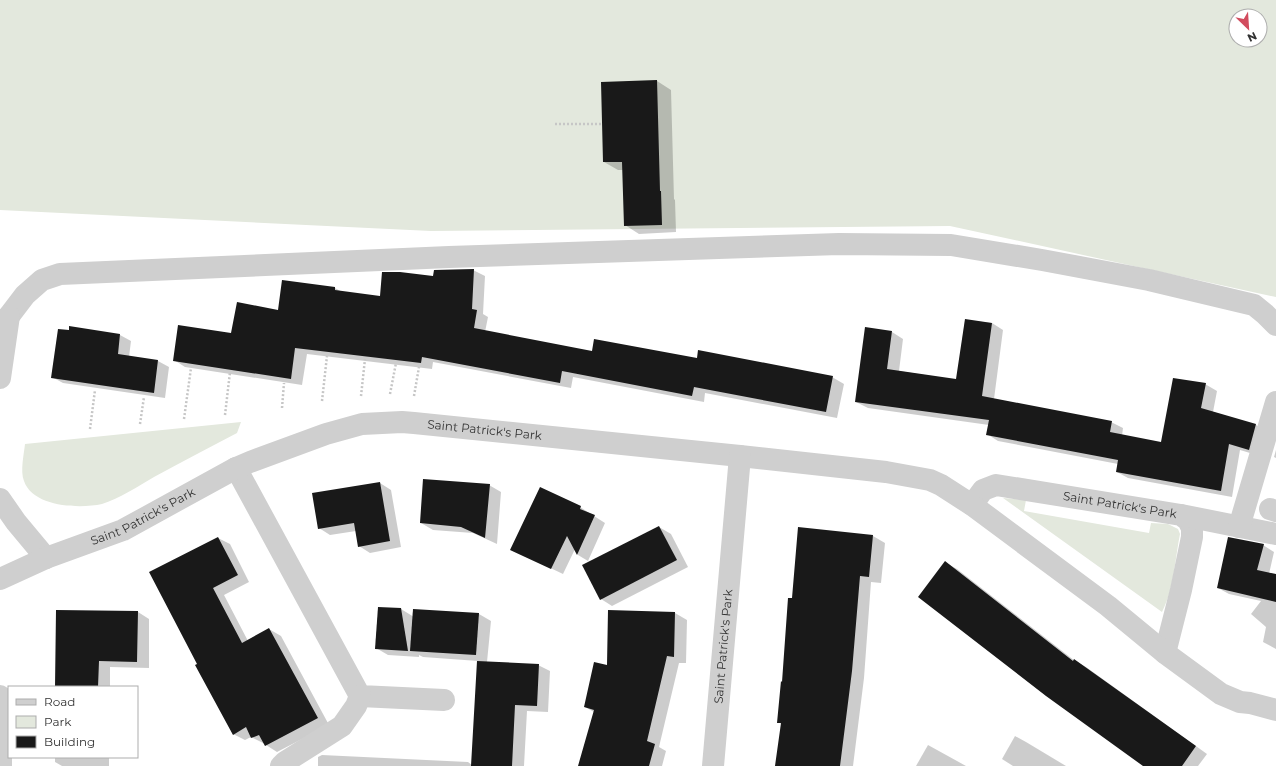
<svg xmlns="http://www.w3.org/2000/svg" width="1276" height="766" font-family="Montserrat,sans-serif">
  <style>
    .green { fill: #e3e8dd; fill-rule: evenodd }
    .shadow { fill: #0003 }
    .building { fill: #191919 }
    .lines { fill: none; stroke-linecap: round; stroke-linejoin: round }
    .path { stroke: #c6c6c6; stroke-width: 2.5; stroke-dasharray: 2 2; stroke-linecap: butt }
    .minor { stroke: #cfcfcf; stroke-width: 22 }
    .labels { text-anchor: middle; stroke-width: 4; stroke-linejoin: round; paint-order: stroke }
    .street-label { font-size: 12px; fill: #323232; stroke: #fff }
  </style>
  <rect width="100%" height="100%" fill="#fff"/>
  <g class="green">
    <path d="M0 0H1276V297L950 226 431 231 0 210ZM1236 16H1260V40H1236Z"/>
    <path d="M241 422 237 433C209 448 181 462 154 477 139 486 118 499 102 504 79 509 33 507 24 481 20 471 24 454 25 444Z"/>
    <path d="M1003 498 1026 500 1024 511 1149 533 1151 523 1168 524 1178 529 1180 534C1175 559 1174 589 1162 612Z"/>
  </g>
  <g class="shadow">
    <path d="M657 81 671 90 674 199 675 200 676 232 639 234 625 225 623 170H618L604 162Z"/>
    <path d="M473 270 485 276 483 314 488 317 485 332 593 352 697 359 832 377 844 384 837 418 705 393 704 402 573 377 571 388 433 362 432 369 307 354 302 385 185 367 174 360 232 334 279 311 335 288 342 292 380 297 434 277Z"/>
    <path d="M965 320 992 323 1003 330 994 399 1111 422 1123 428 1122 436 1162 443 1205 384 1217 391 1213 412 1256 425 1267 432 1260 456 1240 450 1232 497 1128 478 1117 472 1118 464 998 441 987 434 989 425 868 408 856 402 892 332 903 339 899 371 957 380Z"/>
    <path d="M70 327 120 335 131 341 129 357 158 361 169 367 165 398 63 383 52 377 69 332Z"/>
    <path d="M1276 450V458L1274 457Z"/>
    <path d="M380 483 391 490 401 547 370 553 359 546 356 531 330 535 319 528Z"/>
    <path d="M489 485 501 492 497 544 473 533 433 530 421 523Z"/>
    <path d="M580 507 605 523 588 561 578 555 575 549 563 574 523 555Z"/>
    <path d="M659 527 671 534 688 567 612 606 601 599Z"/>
    <path d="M873 536 885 543 881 583 871 582 864 678 853 766H776L782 724 778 722 793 599Z"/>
    <path d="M218 538 230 544 249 582 224 595 248 641 269 629 281 636 329 725 277 752 266 745 265 744 251 737 245 740 233 734 198 664Z"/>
    <path d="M1263 545 1274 552 1269 574 1276 575V649L1263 642 1266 627 1251 614 1261 601 1229 594 1218 588Z"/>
    <path d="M946 563 957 569 1075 661 1086 667 1207 754 1198 766H1145Z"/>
    <path d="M401 609 414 617V610L479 614 491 621 487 662 538 665 550 671 548 712 527 711 524 766H318V757L322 755 468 762 472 765 478 661 423 657 419 655V657L388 655 376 648Z"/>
    <path d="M138 612 149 619V668L110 667V687H56Z"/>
    <path d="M675 613 687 620 686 663H679L659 747 666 751 662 766H579L594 712 585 707 608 666Z"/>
    <path d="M1015 736 1026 742 1066 766H1013L1002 759Z"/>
    <path d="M928 745 957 761 966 766H916Z"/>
    <path d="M55 757H109V766H62L55 762Z"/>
  </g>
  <g class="building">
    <path d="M657 80 660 191H661L662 225 624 226 622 162H603L601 82Z"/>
    <path d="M474 269 472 309 477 310 474 328 592 351 594 339 697 358 698 350 833 376 826 412 694 387 692 396 562 371 560 383 422 357 421 363 295 348 291 379 173 361 178 325 231 333 237 302 278 310 282 280 335 287V290L380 296 382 272H400L433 276 434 270Z"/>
    <path d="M965 319 992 323 982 396 1112 421 1110 432 1161 442 1173 378 1206 383 1201 408 1256 424 1249 450 1229 444 1221 491 1116 472 1118 460 986 435 989 420 855 402 865 327 892 331 887 369 956 379Z"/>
    <path d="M69 326 120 334 118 354 158 360 154 393 51 378 58 329 69 330Z"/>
    <path d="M423 479 490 484 485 538 461 527 420 523Z"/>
    <path d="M380 482 390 541 358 547 354 523 318 529 312 493Z"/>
    <path d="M540 487 581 506 580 509 595 515 577 555 567 536 551 569 510 550Z"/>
    <path d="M659 526 677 560 600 600 582 565Z"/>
    <path d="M798 527 873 535 869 577 860 576 852 671 840 766H775L781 723H777L781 681 782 682 788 598H792Z"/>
    <path d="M218 537 238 575 213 588 242 643 269 628 318 718 265 746 259 735 251 738 246 727 233 735 195 665 197 664 149 572Z"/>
    <path d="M1228 537 1264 544 1257 570 1276 574V602L1217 588Z"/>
    <path d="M945 561 1073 661 1074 659 1196 746 1182 766H1143L1046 696 918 597Z"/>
    <path d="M378 607 401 608 408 651 375 649Z"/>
    <path d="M413 609 479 613 476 655 410 651Z"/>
    <path d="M56 610 138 611 137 662 99 661 98 687H55Z"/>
    <path d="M608 610 675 612 674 657 667 656 647 741 655 744 649 766H578L594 710 584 707 594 662 607 665Z"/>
    <path d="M477 661 539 664 537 706 515 705 512 766H471Z"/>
  </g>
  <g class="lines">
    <g class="path">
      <path d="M555 124H602"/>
      <path d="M390 394 396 363"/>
      <path d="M361 396 365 359"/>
      <path d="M414 396 419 367"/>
      <path d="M322 401 327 356"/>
      <path d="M282 408 284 383"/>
      <path d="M225 415 230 372"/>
      <path d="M184 419 191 368"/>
      <path d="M140 424 144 397"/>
      <path d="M90 429 95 390"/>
    </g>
    <g class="minor">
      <path d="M9 316 25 295 42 280 60 274 449 257 839 244 951 245 1042 260 1149 280 1254 305 1265 314 1276 325"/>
      <path d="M0 378 9 316"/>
      <path d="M236 468 360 696 444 700"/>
      <path d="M0 499 16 522 46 558"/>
      <path id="s1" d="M972 505 983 490 996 485 1181 515 1188 520 1192 528V537L1181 590 1165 653"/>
      <path d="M1270 509 1276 511"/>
      <path d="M1181 515 1276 534"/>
      <path d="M1239 527 1276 402"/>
      <path id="s2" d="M0 579 46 558 123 530 236 468 250 462 326 434 362 424 402 422 414 423 740 456 886 472 930 480 941 485 972 505 1108 606 1165 653 1221 694 1240 702 1250 703 1276 710"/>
      <path d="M0 696 1 713V766"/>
      <path d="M281 766 285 762 342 726 356 706 360 696"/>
      <path id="s3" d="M713 766 740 456"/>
    </g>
  </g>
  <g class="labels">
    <g class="street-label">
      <text dy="4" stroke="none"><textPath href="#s2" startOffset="518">Saint Patrick's Park</textPath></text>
      <text dy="4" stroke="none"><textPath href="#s1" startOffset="158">Saint Patrick's Park</textPath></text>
      <text dy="4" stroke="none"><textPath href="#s2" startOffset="156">Saint Patrick's Park</textPath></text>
      <text dy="4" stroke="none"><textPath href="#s3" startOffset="120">Saint Patrick's Park</textPath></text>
    </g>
  </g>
  <rect x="8" y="686" width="130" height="72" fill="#ffffff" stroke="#adadad"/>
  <rect x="16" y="699" width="20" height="6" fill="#cfcfcf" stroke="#adadad"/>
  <text x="44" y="706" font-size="12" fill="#323232">Road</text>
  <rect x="16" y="716" width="20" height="12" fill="#e3e8dd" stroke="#adadad"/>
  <text x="44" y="726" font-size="12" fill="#323232">Park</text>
  <rect x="16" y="736" width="20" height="12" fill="#191919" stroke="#adadad"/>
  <text x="44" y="746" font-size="12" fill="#323232">Building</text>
  <g transform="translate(1248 28) rotate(155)"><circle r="19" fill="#ffffff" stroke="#adadad"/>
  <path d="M0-3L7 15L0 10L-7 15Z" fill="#d24c5e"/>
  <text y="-6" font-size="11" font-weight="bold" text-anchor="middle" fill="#323232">N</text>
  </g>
</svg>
